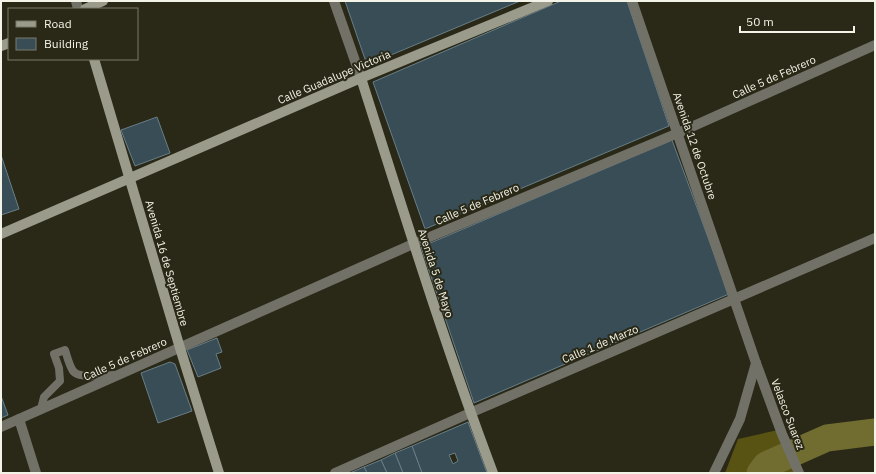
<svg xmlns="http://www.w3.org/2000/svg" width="876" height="474" font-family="'IBM Plex Sans',sans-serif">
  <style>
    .forest { fill: #585313 }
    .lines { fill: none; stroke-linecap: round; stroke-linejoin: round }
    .river { stroke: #716d30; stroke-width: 27 }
    .building { fill: #384d56; stroke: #687e88; fill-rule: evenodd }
    .lane { stroke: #717168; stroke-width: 8 }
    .street { stroke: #717168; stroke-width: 10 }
    .secondary { stroke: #9b9b8c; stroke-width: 10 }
    .labels { text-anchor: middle; stroke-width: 4; stroke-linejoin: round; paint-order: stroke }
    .street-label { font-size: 11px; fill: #f3f3e7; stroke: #2a2917 }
  </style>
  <rect width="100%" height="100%" fill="#2a2917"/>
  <path class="forest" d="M778 430 794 473H725L738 439Z"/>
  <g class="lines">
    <path class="river" d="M760 473 766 465 827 438 875 432"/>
  </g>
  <g class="building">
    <path d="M345 1H520L367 65Z"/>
    <path d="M561 1H627L669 126 425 229 373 82Z"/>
    <path d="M157 117 170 153 135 166 121 130Z"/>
    <path d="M672 140 729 294 474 403 421 247Z"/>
    <path d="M1 155 19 209 1 215Z"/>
    <path d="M217 338 222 352 216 354 221 368 198 377 187 350Z"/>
    <path d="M170 362 175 364 192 411 158 423 141 373Z"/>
    <path d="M1 396 8 415 1 418Z"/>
    <path d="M468 422 487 473H422L412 446ZM455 453 458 461 453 464 449 455Z"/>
    <path d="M412 446 422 473H403L395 453Z"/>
    <path d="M395 453 403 473H387L381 460Z"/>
    <path d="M381 460 387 473H367L364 467Z"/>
    <path d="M364 467 367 473H350Z"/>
  </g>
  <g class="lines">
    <path class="lane" d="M41 409 44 397 60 381 59 368 54 354 65 350C67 356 69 365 73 371 79 379 105 376 114 375"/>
    <g class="street">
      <path d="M76 1 78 9"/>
      <path d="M334 1 361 78"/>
      <path d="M632 1 756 363 782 434 799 473"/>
      <path d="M19 419 36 473"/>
      <path d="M1 427 413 244 678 133 875 45"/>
      <path d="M335 473 470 413 875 238"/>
      <path d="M714 473 740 419 756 363"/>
    </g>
    <g class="secondary">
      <path d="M85 9 103 1"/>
      <path d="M1 46 9 43"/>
      <path d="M94 59 180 348 219 473"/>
      <path d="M361 78C403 210 444 343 493 473"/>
      <path d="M1 234 361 78 548 1"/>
    </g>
  </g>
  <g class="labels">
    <g class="street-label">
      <text transform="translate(334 77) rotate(-23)" y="4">Calle Guadalupe Victoria</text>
      <text transform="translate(774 77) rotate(-24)" y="4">Calle 5 de Febrero</text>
      <text transform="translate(695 146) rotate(71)" y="4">Avenida 12 de Octubre</text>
      <text transform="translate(477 204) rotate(-23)" y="4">Calle 5 de Febrero</text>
      <text transform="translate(167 263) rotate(74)" y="4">Avenida 16 de Septiembre</text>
      <text transform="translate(436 273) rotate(72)" y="4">Avenida 5 de Mayo</text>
      <text transform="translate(600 344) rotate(-23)" y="4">Calle 1 de Marzo</text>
      <text transform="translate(125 359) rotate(-24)" y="4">Calle 5 de Febrero</text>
      <text transform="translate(788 414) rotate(69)" y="4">Velasco Suarez</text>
    </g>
  </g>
  <rect width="876" height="474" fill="none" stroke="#f3f3e7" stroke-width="4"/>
  <rect x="8" y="8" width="130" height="52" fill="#2a2917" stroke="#7a7a6a"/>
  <rect x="16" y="21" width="20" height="6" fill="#9b9b8c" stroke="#7a7a6a"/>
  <text x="44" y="28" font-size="12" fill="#f3f3e7">Road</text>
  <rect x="16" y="38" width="20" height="12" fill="#384d56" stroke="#7a7a6a"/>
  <text x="44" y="48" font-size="12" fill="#f3f3e7">Building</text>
  <path d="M740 26v6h114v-6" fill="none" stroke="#f3f3e7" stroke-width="2"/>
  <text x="746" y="26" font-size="12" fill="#f3f3e7" stroke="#2a2917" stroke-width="3" paint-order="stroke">50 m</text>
</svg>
